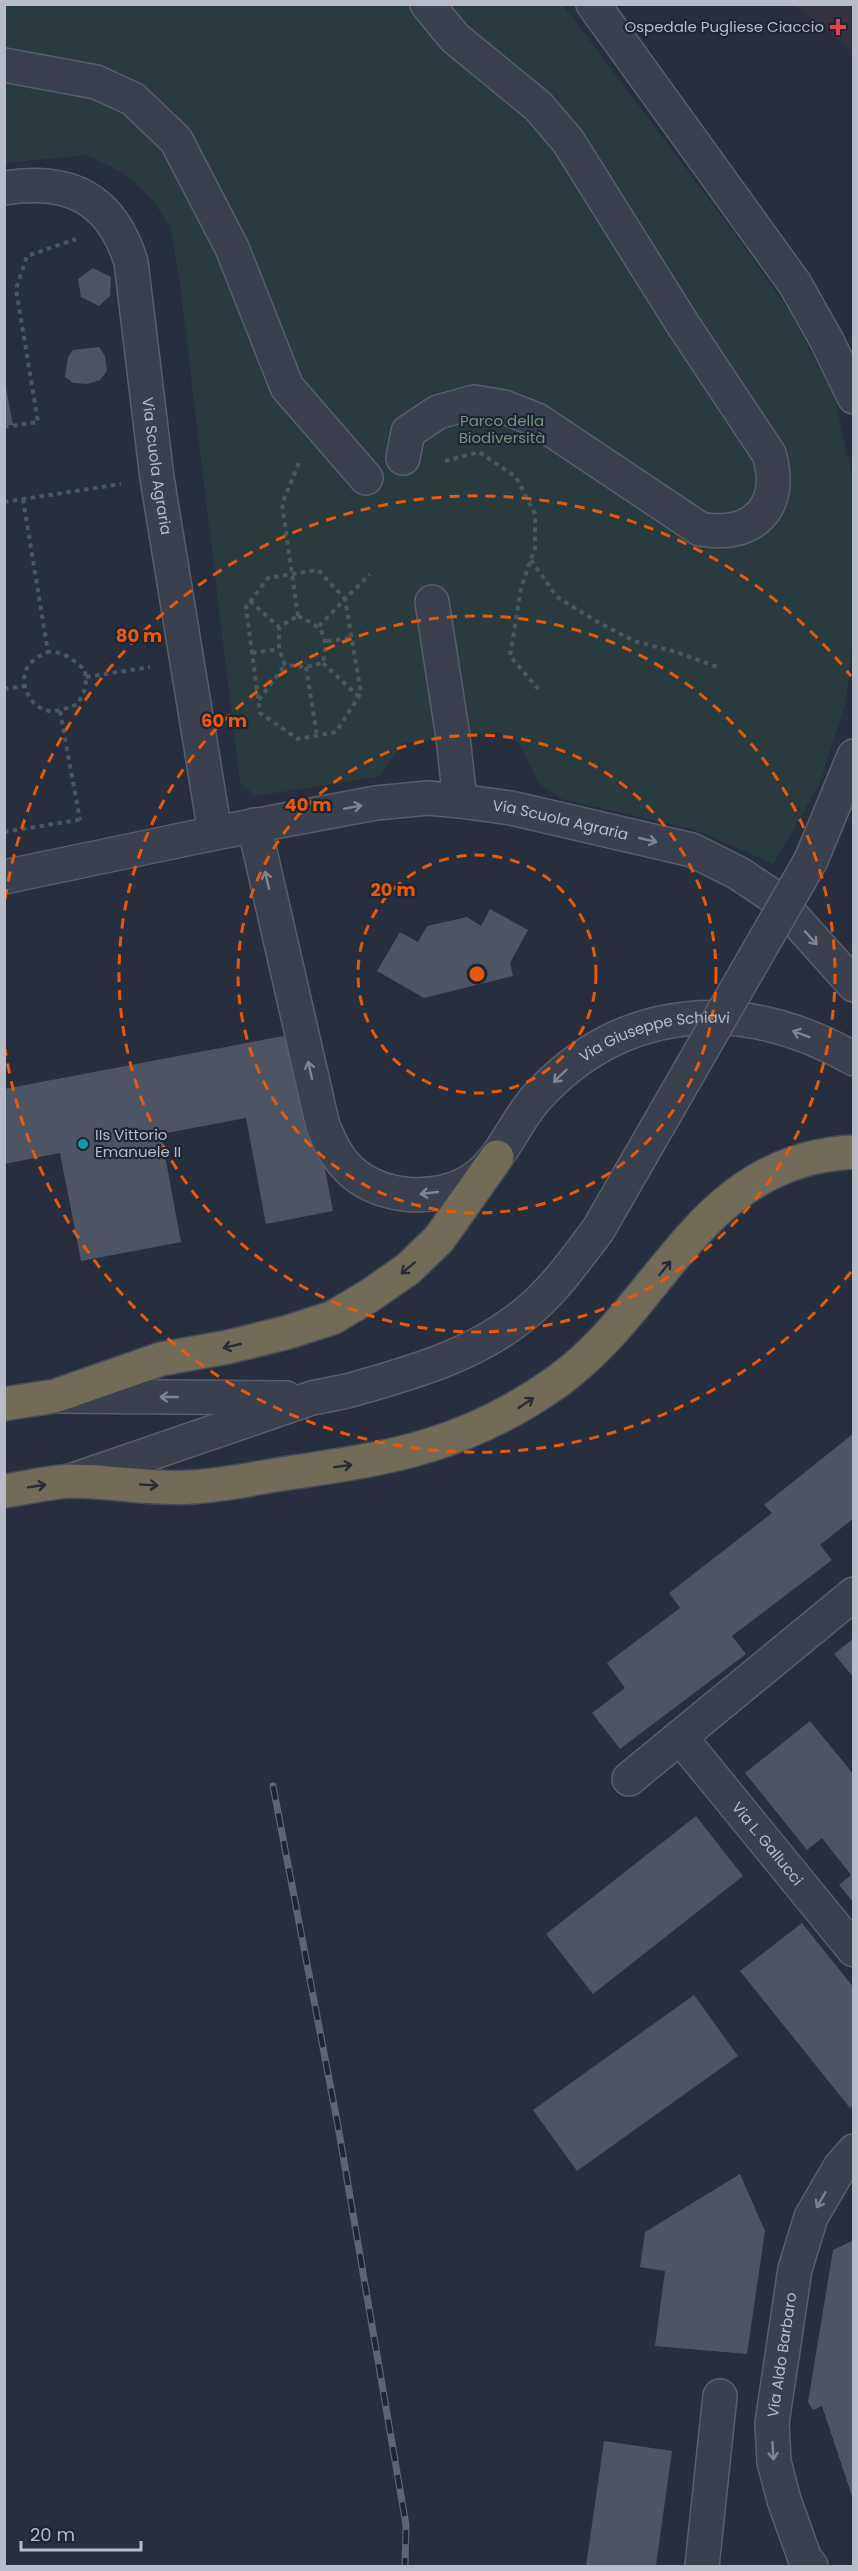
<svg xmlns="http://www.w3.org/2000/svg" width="858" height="2571" font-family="Poppins,sans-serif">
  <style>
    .medical { fill: #35323f }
    .green { fill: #2a3b3f }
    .building { fill: #4d5565 }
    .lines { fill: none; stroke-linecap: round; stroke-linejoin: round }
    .minor-casing { stroke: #585e6b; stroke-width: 36 }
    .highway-casing { stroke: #454b58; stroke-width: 36 }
    .path { stroke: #49585d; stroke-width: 4; stroke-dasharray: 4.5 4.5; stroke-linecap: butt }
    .minor { stroke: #3a404d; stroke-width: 33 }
    .highway { stroke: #726b58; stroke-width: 33 }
    .rail-casing { stroke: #5d6474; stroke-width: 7 }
    .rail { stroke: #1f2532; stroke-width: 4.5; stroke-dasharray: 14; stroke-linecap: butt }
    .minor-bridge-casing { stroke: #585e6b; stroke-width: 36; stroke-linecap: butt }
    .minor-bridge { stroke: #3a404d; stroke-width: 33 }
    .oneway { stroke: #7f8491 }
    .oneway2 { stroke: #272c36 }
    .ring { fill: none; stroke: #e8590c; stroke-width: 3; stroke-dasharray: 10 8 }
    .health-dot { fill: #e0444e; stroke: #1f2532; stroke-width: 2 }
    .culture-dot { fill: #0f9aa8; stroke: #1f2532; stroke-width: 2 }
    .labels { text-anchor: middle; stroke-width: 4.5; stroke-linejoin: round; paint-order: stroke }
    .poi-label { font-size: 15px; fill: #b7bcc8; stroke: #1f2532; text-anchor: end }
    .park-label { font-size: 15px; fill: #70977d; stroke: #1f2532 }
    .street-label { font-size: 15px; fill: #b7bcc8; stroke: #1f2532 }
    .centre { fill: #e8590c; stroke: #1f2532; stroke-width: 3 }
    .ring-label { font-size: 18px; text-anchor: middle; font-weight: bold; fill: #e8590c; stroke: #1f2532; stroke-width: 4.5; stroke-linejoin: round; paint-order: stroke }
  </style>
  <rect width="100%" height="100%" fill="#272e3d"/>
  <path class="medical" d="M793 5H853V50Z"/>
  <path class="green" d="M5 5H563L724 219 788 309 834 397 854 485V626L846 701 819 785 773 864 693 829 562 799 539 784 519 743 498 732 403 743 380 776 256 796 240 783 179 277 170 227 151 198 122 172 87 155 5 163Z"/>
  <g class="building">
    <path d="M93 268 111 277 110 296 99 306 81 297 78 279Z"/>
    <path d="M99 347 105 356 107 371 100 380 87 384 73 383 65 377 68 357 73 350Z"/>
    <path d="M4 378 13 425 4 426Z"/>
    <path d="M490 909 528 930 510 963 513 976 424 998 377 971 400 932 418 942 427 926 467 917 481 926Z"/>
    <path d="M299 1033 333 1211 266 1224 246 1118 161 1134 181 1242 81 1261 60 1153 4 1164V1089Z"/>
    <path d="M854 1433V1518L820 1545 832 1560 732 1636 746 1654 620 1749 592 1713 625 1688 607 1663 680 1608 669 1593 772 1513 764 1505Z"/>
    <path d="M854 1638V1678L834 1654Z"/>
    <path d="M810 1721 854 1775V1903L839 1885 851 1875 822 1838 807 1850 745 1773Z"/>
    <path d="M696 1816 743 1876 593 1994 546 1934Z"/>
    <path d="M802 1923 854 1988V2105L850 2108 740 1971Z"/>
    <path d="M694 1995 738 2056 577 2171 533 2110Z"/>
    <path d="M740 2174 765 2231 747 2354 655 2346 665 2271 640 2267 645 2232Z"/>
    <path d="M854 2240V2499H853L822 2406 813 2410 808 2402 833 2250Z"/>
    <path d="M604 2441 672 2451 656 2566H586Z"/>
  </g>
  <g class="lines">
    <g class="minor-casing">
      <g id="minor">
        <path d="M593 4 795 284 827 341 854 397"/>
        <path d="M4 65 96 82 133 99 176 140 232 248 287 387 366 478"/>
        <path id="s1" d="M4 188C70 178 111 198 131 262L157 478 215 833"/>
        <path d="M403 458 408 432 438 412 474 402 504 407 537 420 700 529C753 539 785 507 769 454L682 323 568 141 538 106 455 38 427 4"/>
        <path d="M432 602 453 737 460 801"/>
        <path id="s2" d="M254 825 323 1126C329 1140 335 1154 345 1165 375 1200 439 1204 475 1178 504 1157 514 1122 538 1096 626 1001 746 997 854 1059"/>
        <path d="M811 860 854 756"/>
        <path id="s3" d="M4 877 215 833 376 803 428 798 460 801 511 808 692 850 738 873 777 899 854 985"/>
        <path d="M58 1396 286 1398"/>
        <path d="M70 1481 312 1398 347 1391"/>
        <path id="s4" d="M854 1594 680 1737 854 1950"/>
        <path d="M629 1779 680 1737"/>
        <path d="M702 2566 720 2396"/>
        <path id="s5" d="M811 2566 805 2559 784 2500 774 2462 772 2423 795 2269 811 2217 840 2167 854 2151"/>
      </g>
    </g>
    <g class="highway-casing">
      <g id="highway">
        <path d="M4 1404 55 1396 161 1359 228 1347 285 1333 332 1318 369 1296 408 1269 439 1239 497 1157"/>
        <path d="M4 1491C26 1488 49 1482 71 1481 111 1481 152 1490 192 1487 224 1485 256 1478 288 1473 394 1458 468 1445 558 1381 665 1303 700 1159 854 1152"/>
      </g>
    </g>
    <g class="path">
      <path d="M4 427 38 422 16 289 27 256 76 239"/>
      <path d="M445 461 479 452 516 477 535 514V548L521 588 510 656 540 691"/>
      <path d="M23 499 48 652C39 656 30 661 26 670 20 685 30 705 45 710 56 713 67 708 78 704L86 687 85 670C75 661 62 650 48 652"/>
      <path d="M4 502 121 484"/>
      <path d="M531 560 557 597 596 621 634 641 676 652 720 668"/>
      <path d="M250 601 279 627"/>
      <path d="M298 616 282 504 300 460"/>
      <path d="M298 616C325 629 328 634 323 663L306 667 285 665 279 649V627Z"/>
      <path d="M319 626 345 599 318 570 268 578 246 607 260 713 298 739 336 732 361 693 345 599 370 574"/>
      <path d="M327 641 352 638"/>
      <path d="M252 653 279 649"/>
      <path d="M323 663 359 697"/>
      <path d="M306 667 317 736"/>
      <path d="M86 677 150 667"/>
      <path d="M4 689 24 686"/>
      <path d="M259 700 285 665"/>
      <path d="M60 711 80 820"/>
      <path d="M4 832 84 819"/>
    </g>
    <use href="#minor" class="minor"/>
    <use href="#highway" class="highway"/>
    <g class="rail-casing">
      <path id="rail" d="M273 1786 338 2126 406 2525 405 2566"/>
    </g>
    <use href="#rail" class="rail"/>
    <g class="minor-bridge-casing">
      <path id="minor-bridge" d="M347 1391C412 1373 481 1354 533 1307 558 1285 578 1256 598 1230L811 860"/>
    </g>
    <use href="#minor-bridge" class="minor-bridge"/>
  </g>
  <defs><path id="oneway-shaft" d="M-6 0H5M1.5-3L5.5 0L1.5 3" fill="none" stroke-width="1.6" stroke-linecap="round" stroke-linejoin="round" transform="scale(1.5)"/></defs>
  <g class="oneway">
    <use href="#oneway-shaft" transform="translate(353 807) rotate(-10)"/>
    <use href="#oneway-shaft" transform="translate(648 840) rotate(13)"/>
    <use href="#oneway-shaft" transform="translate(267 880) rotate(-103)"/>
    <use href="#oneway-shaft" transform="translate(811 938) rotate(48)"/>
    <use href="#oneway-shaft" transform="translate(801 1034) rotate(-159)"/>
    <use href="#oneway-shaft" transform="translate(310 1070) rotate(-103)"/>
    <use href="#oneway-shaft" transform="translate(560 1076) rotate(136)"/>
    <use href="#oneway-shaft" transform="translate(429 1193) rotate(174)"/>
    <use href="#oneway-shaft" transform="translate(169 1397) rotate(-180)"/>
    <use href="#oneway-shaft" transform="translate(821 2200) rotate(120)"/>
    <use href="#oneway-shaft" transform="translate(773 2451) rotate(87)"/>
  </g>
  <g class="oneway2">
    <use href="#oneway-shaft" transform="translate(408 1268) rotate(140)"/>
    <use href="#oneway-shaft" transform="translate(665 1268) rotate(-51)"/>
    <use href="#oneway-shaft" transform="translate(232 1346) rotate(167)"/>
    <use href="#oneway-shaft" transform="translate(526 1403) rotate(-34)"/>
    <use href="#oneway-shaft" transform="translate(343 1466) rotate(-8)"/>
    <use href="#oneway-shaft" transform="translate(149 1485) rotate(3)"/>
    <use href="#oneway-shaft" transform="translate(37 1486) rotate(-8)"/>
  </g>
  <g class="ring">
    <circle cx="477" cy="974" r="119"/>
    <circle cx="477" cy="974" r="239"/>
    <circle cx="477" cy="974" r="358"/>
    <path d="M851 1272A478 478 0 0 1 5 1049M5 899A478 478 0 0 1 851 676"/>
  </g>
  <path class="health-dot" d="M835 18h6v6h6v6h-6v6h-6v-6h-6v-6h6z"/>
  <circle class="culture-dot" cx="83" cy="1144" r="6"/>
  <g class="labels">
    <g class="poi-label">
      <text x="824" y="32">Ospedale Pugliese Ciaccio</text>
      <text x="95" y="1140" text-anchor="start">IIs Vittorio<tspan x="95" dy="17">Emanuele II</tspan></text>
    </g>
    <g class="park-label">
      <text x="502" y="426">Parco della<tspan x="502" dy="17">Biodiversità</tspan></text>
    </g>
    <g class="street-label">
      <text dy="5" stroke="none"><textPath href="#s1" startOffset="370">Via Scuola Agraria</textPath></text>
      <text dy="5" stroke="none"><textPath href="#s3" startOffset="566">Via Scuola Agraria</textPath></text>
      <text dy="5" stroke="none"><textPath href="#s2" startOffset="735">Via Giuseppe Schiavi</textPath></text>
      <text dy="5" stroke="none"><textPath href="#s4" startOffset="363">Via L. Gallucci</textPath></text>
      <text dy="5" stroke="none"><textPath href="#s5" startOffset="219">Via Aldo Barbaro</textPath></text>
    </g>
  </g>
  <circle cx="477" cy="974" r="9" class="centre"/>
  <g class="ring-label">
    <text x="139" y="642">80 m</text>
    <text x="224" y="727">60 m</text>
    <text x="308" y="811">40 m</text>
    <text x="393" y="896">20 m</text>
  </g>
  <rect width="858" height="2571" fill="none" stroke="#b7bcc8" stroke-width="12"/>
  <path d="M21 2541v9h120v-9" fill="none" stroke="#b7bcc8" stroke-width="3"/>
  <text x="30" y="2541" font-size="18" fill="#b7bcc8" stroke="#1f2532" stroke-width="4.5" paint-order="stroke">20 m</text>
</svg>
